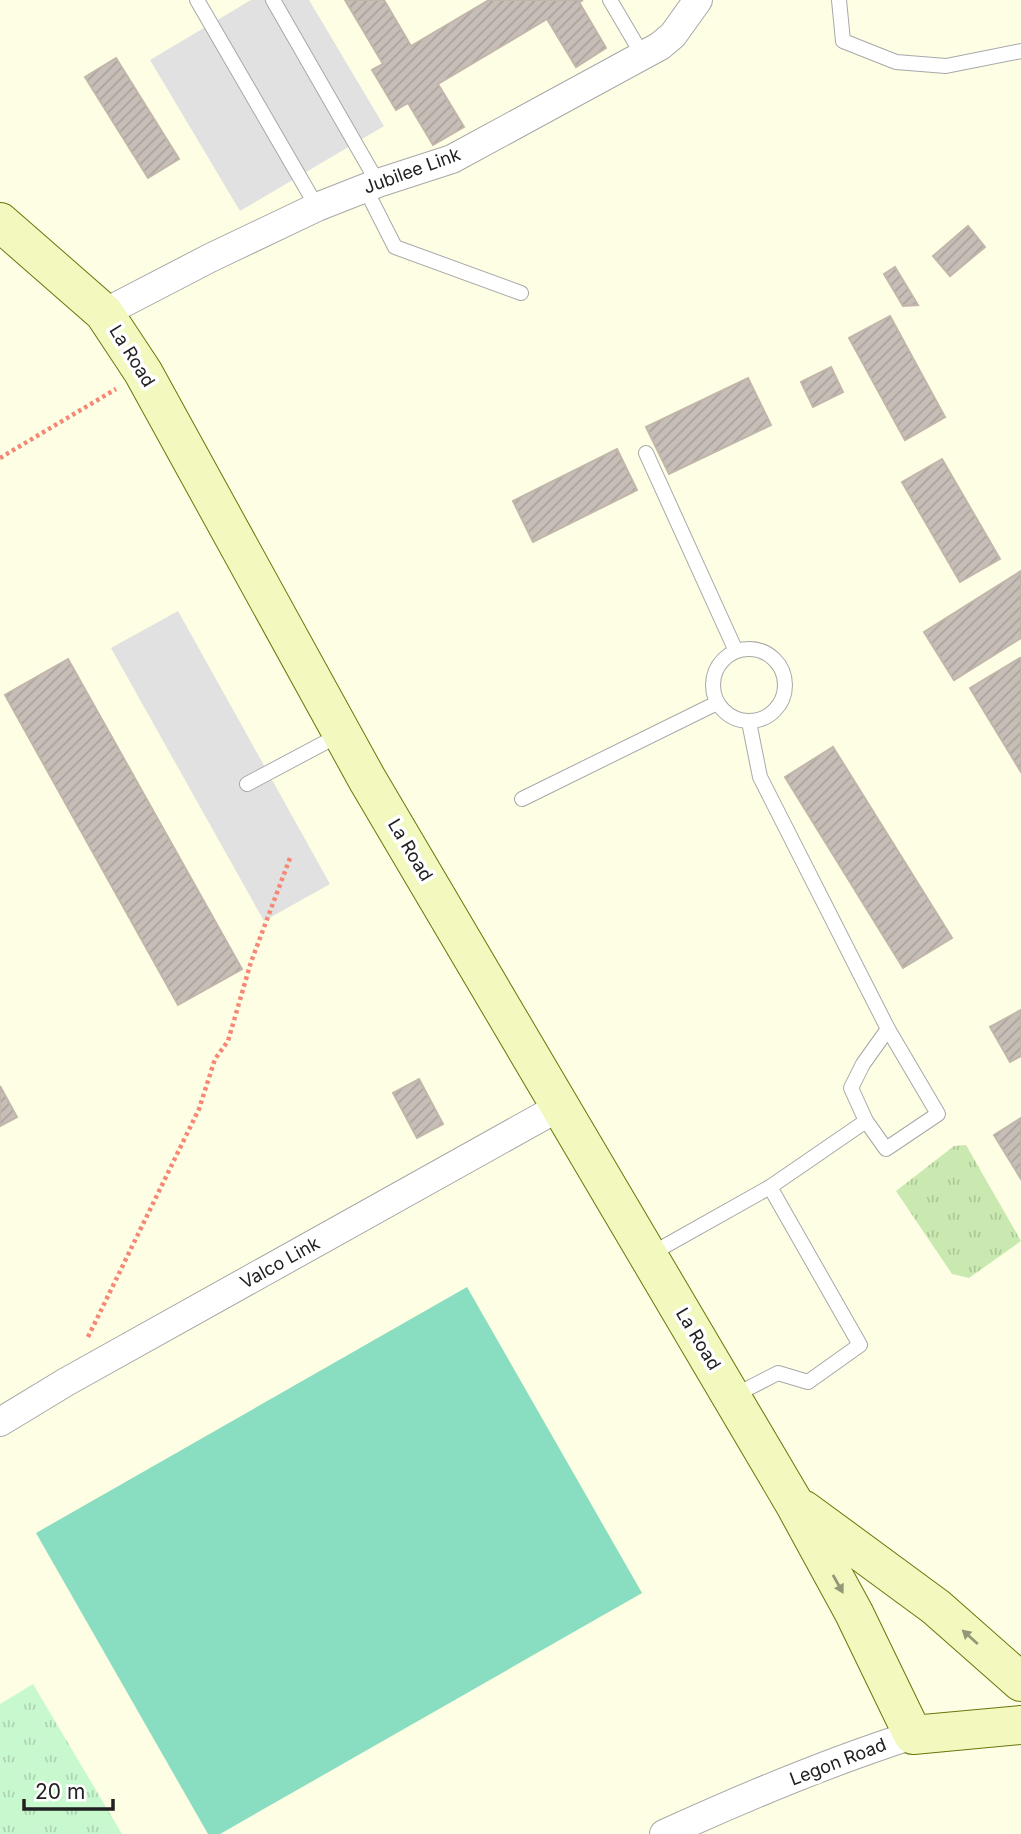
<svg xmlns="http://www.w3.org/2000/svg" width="1021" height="1834" font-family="Inter,sans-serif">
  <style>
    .education { fill: #fdfee4 }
    .grass { fill: url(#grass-tufts) }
    .park { fill: url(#park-tufts) }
    .pitch { fill: #89ddc0 }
    .parking { fill: #e1e1e1 }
    .building { fill: url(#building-hatch); stroke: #c2b6ab; stroke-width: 2 }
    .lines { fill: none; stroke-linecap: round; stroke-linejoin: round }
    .lane-casing { stroke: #a8a8a8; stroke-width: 16 }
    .street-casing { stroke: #a8a8a8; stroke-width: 30 }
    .secondary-casing { stroke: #677709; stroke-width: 40 }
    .path { stroke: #f68774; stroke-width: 4.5; stroke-dasharray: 3.5 3.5; stroke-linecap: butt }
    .lane { stroke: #fff; stroke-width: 14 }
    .street { stroke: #fff; stroke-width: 28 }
    .secondary { stroke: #f3f8bf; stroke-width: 38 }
    .oneway { fill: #949778 }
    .labels { text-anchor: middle; stroke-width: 7; stroke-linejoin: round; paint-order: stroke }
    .street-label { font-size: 18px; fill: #212121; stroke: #fff }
  </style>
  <defs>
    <pattern id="grass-tufts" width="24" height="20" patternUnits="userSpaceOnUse" patternTransform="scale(1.75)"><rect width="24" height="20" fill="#cae9b0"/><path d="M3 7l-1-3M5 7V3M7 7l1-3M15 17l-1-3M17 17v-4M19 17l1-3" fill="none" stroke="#adc897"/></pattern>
    <pattern id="park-tufts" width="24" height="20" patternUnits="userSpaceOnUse" patternTransform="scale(1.75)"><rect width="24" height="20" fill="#c8f8ce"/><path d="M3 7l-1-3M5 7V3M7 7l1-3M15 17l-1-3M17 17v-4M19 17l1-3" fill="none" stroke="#acd4b1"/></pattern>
    <pattern id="building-hatch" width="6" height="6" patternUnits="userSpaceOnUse" patternTransform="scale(1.75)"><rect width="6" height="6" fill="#c6beb7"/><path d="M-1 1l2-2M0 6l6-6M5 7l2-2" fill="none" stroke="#aaa39d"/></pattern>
  </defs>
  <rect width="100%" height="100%" fill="#f1eee8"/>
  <rect class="education" x="0" y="0" width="1021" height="1834"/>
  <path class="grass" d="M966 1145 1021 1241 969 1278 952 1274 896 1191 954 1146Z"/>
  <path class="park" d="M33 1684 122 1834H0V1704Z"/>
  <path class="pitch" d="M467 1287 642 1593 220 1834H208L36 1533Z"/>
  <g class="parking">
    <path d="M251 0H309L384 126 240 211 150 60Z"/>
    <path d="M178 611 330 884 264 921 111 648Z"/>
  </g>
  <g class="building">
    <path d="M345 0H384L411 46 489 0H583L579 2 606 48 576 67 547 19 438 84 464 127 433 145 408 103 396 110 372 70 383 64Z"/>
    <path d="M116 58 179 159 148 178 85 77Z"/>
    <path d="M968 226 985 247 950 276 933 256Z"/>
    <path d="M895 267 918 305 903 306 884 274Z"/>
    <path d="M890 316 945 417 905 440 849 338Z"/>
    <path d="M831 367 843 392 813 407 801 382Z"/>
    <path d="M748 378 771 425 669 474 646 427Z"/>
    <path d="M617 449 637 490 533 542 513 501Z"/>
    <path d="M942 459 1000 559 960 582 902 482Z"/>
    <path d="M1021 571V638L954 680 924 632Z"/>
    <path d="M1020 658 1021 660V772L970 688Z"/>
    <path d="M68 659 242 969 178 1005 5 695Z"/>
    <path d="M833 747 952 938 903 968 785 777Z"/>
    <path d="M1021 1010V1056L1010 1062 990 1027Z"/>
    <path d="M419 1079 443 1124 417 1138 393 1093Z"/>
    <path d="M0 1086 17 1117 0 1126Z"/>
    <path d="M1021 1118V1179L994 1135Z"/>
  </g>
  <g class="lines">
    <g class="lane-casing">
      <g id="lane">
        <path d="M197 0 317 207"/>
        <path d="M273 0 378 183"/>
        <path d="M610 0 643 56"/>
        <path d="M839 0 843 41 896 62 946 66 1021 51"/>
        <path d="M365 188 395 247 521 293"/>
        <path d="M646 453 736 651"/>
        <circle cx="749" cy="685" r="36"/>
        <path d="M749 722 760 777 888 1029"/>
        <path d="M247 784 341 734"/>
        <path d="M522 799 717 703"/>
        <path d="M888 1029 938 1114 886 1149 866 1121 851 1088 863 1064Z"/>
        <path d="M649 1255 770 1187"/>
        <path d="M733 1396 778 1373 808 1382 860 1345 770 1187 866 1121"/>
      </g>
    </g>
    <g class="street-casing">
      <g id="street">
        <path d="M104 313 210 258 317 207 378 183 452 159 660 46 673 35 698 0"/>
        <path d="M0 1422 66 1382 561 1106"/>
        <path d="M664 1834C745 1797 828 1762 913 1735"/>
      </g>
    </g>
    <g class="secondary-casing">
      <g id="secondary">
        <path d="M0 222 104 313 143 372 367 779 794 1503 854 1613 913 1735 1021 1725"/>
        <path d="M804 1510 936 1607 1021 1682"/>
      </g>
    </g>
    <g class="path">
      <path d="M0 458 116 389"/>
      <path d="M88 1337 199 1109 215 1059 228 1041 251 962 290 858"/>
    </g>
    <use href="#lane" class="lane"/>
    <use href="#street" class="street"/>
    <use href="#secondary" class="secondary"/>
  </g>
  <defs><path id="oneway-solid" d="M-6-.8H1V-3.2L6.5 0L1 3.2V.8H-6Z" transform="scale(1.75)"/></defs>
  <g class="oneway">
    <use href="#oneway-solid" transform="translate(838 1584) rotate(61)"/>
    <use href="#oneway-solid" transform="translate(970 1637) rotate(-138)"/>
  </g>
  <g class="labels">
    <g class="street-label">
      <text transform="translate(412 171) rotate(-20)" y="6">Jubilee Link</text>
      <text transform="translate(132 356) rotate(58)" y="6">La Road</text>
      <text transform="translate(410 850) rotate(59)" y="6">La Road</text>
      <text transform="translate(280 1263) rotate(-29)" y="6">Valco Link</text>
      <text transform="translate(698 1339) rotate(59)" y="6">La Road</text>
      <text transform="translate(838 1762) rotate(-21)" y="6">Legon Road</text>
    </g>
  </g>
  <path d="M24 1799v10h89v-10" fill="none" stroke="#212121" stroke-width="3.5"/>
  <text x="35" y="1799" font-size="21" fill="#212121" stroke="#ffffff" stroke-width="5" paint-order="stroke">20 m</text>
</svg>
